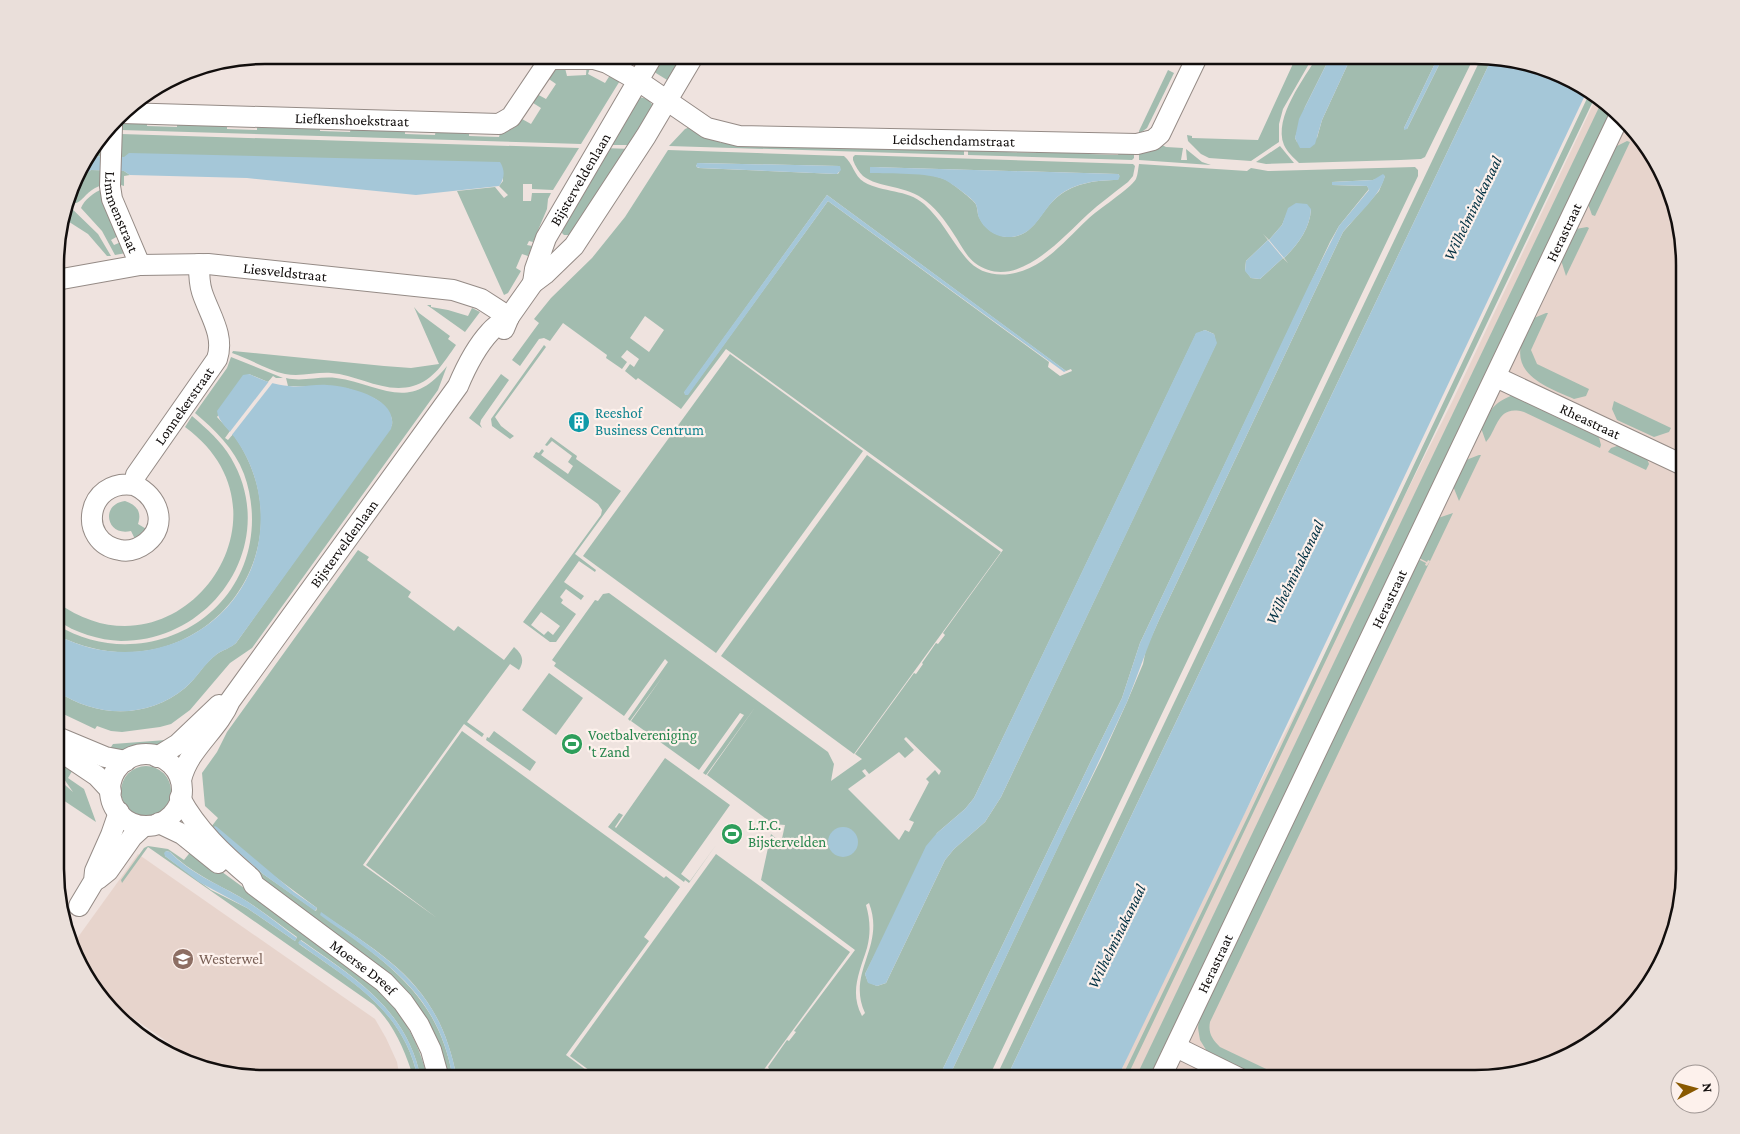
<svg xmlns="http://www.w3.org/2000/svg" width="1740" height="1134" font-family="'Crimson Pro',serif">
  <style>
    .built { fill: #e7d4cc }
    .green { fill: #a2bcaf; fill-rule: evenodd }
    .water { fill: #a5c7d8 }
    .pier { fill: #efe3df }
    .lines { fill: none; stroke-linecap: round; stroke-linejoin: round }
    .minor-casing { stroke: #958b86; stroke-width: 22 }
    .minor { stroke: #fff; stroke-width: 20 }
    .labels { text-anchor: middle; stroke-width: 4.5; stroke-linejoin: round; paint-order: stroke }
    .street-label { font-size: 15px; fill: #120e0d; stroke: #fdf1ec }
    .culture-label { font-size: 15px; fill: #0d838f; stroke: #fdf1ec; text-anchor: start }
    .leisure-label { font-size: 15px; fill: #27864d; stroke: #fdf1ec; text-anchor: start }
    .education-label { font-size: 15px; fill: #785e54; stroke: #fdf1ec; text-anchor: start }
    .water-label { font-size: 16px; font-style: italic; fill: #003042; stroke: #fdf1ec }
    .rim { fill: none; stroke: #120e0d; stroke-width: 2.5 }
  </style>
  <rect width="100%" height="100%" fill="#efe3df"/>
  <g class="built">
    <path d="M1597 96 1657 160 1685 252V882L1674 936 1649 986 1580 1051 1488 1079H1118L1152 997 1452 402Z"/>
    <path d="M138 854 375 1019 386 1038 397 1062 400 1079H265L208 1070 107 1000 83 974 73 944Z"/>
  </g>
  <g class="green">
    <path d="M660 55H690L672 83 651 70Z"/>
    <path d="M1297 55H1314L1283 109 1279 124V142L1251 161 1209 158 1201 154 1188 141 1187 135 1192 136V138L1258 140Z"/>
    <path d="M1318 55H1331L1305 107 1295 138 1297 142 1317 138 1322 120 1352 55H1439L1404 128 1407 129 1444 55H1475L1425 157 1421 159 1400 160 1299 163C1294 158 1287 152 1284 145 1273 117 1305 78 1318 55Z"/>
    <path d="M1482 56 1492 58 1006 1079H995Z"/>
    <path d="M587 62H592L588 74 605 83 612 72 621 79 581 144 121 130 122 123 147 122V126L177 127V123L227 125V129L257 130V126L320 128V131L350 132 351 128 405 130V134L435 135 436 129 469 132V136L499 137 500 133C510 131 516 128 522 119L531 124 541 108 530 101 535 93 546 99 556 84 546 77 564 64 567 76 586 75Z"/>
    <path d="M1168 70 1174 73 1147 128 1139 134V131Z"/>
    <path d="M1591 90 1596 95 1542 208 1126 1079H1121L1248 816Z"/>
    <path d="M639 97 648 99 653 106 634 145H605Z"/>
    <path d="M1602 101 1613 113 1152 1079H1135Z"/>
    <path d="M690 127 704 138 720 139V143L964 147V155L669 146 685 129Z"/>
    <path d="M121 134 579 148 553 190 532 189V184H523V201H531L532 193H551L548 199 547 209 533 242 529 241 527 245 532 246 528 256 522 254 516 268 521 271 508 293 504 295 457 191 495 187 504 198 508 195 499 186 503 181V170L92 156 90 154 104 136Z"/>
    <path d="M1627 141 1630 142 1595 216 1592 215 1588 204 1615 147Z"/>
    <path d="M1160 144 1166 147 1183 148 1181 160H1187L1186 149 1202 162 1211 165 1139 160V150Z"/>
    <path d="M1280 146 1294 163 1266 164 1256 162Z"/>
    <path d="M968 147 1006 148V152L1036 153V149L1088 150V154L1118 155 1119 151H1134V158L1132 160 968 155Z"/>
    <path d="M603 148 632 149 569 235H564L562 233 563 226Z"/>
    <path d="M668 150 844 156C853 163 854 176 864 182 883 193 907 189 924 204 942 220 951 240 966 258 985 282 1019 277 1042 261 1058 250 1072 234 1087 220 1097 210 1130 189 1136 179 1138 174 1138 169 1139 164L1247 171 1251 168 1268 171 1415 167 1418 170V176L988 1079H948L1065 832 1102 757 1127 702 1143 664 1146 649 1159 620 1343 232 1379 191 1385 176 1373 180 1332 182V185L1367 186 1369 189 1339 226 1330 242 1140 643 1122 698 1089 765 938 1079H759L761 1077 763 1078 769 1069 768 1067 787 1040 789 1041 796 1032 794 1031 855 950 761 880 771 834 781 843 785 825 773 824 707 775 756 706 706 775 703 773 744 715 740 713 699 770 631 721 663 676 630 721 628 719 668 662 665 659 624 716 554 666 556 663 552 660 595 600 598 601 603 594 609 593 828 752 834 764 831 781 862 759 855 754 914 673 916 674 923 664 922 663 936 643 938 644 945 635 943 633 1003 550 726 349 681 409 638 378 636 380 625 371 630 364 634 367 639 359 627 350 621 357 627 362 622 369 606 358 607 355 563 323 550 341 544 338 539 339 520 366 512 360 539 323 534 319 551 298 592 258 625 217ZM698 163 840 166 839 173 837 174 698 168 696 166ZM827 195 1066 371 1071 369 1072 371 1060 376 1048 367 1049 362 828 201 688 394 684 393ZM1311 209C1310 228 1298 245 1284 258L1288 263 1283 258 1260 279 1251 278 1245 270 1246 261 1268 240 1263 234 1269 240 1282 225 1287 213ZM645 316 664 330 649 352 630 338ZM1205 330 1214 334 1216 344 1001 797 985 822 954 849 945 860 886 983 877 986 868 982 865 974 937 833 965 809 974 798 1196 334ZM906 737 941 771 939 775 935 770 926 779 929 782 909 820 914 822 909 832 905 830 899 840 848 789 866 776 862 771 865 769 869 774 899 752 905 758 914 750 904 739ZM869 903C886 947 846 972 865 1013L862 1016C849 992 860 971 867 948 871 933 870 919 866 905Z"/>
    <path d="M855 155 1133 164 1135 166 1133 176 1128 182C1114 193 1100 203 1087 215 1060 240 1015 293 975 263 967 257 962 247 957 239 948 225 939 211 926 201 907 185 878 188 863 176 859 172 855 166 853 160V157ZM870 167 1118 174 1119 175 1118 180C1095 180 1072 183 1054 200 1039 214 1033 237 1009 237 997 237 984 229 979 217 977 213 978 207 975 203 972 199 954 185 948 181 936 173 887 169 870 167Z"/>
    <path d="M91 170 124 171 130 175 124 176V186C110 180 96 185 86 195 83 198 80 202 76 203 74 203 70 201 68 200L73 184Z"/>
    <path d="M103 189 118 236 111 240 114 245 121 242 126 253 115 255 102 231 81 208C84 200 94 192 103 189Z"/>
    <path d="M67 204 98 234 111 256H107L88 234 63 218Z"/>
    <path d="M1587 227 1589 228 1566 276 1561 260 1576 229Z"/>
    <path d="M427 305H431V307L448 310 468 316 472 308 480 312 465 332Z"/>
    <path d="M414 307 419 313 450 336 448 339 456 345C444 362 434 380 413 386 385 394 358 375 331 373 316 372 300 377 285 374 267 370 250 359 232 353L233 351 384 366 411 368 439 364Z"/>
    <path d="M1546 313H1548L1531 350 1537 364 1589 389 1586 396 1574 399C1551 389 1511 376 1522 342 1525 334 1530 326 1534 318Z"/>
    <path d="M544 345 546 347 495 417 501 426 514 436 510 439 492 426 491 419Z"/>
    <path d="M730 354 863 451 716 653 583 556Z"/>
    <path d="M231 357 283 378H276L273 376 268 382 249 374 217 417 230 431 225 438 228 440 233 434C319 556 192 703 57 635V625C132 671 234 631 250 542 254 520 252 496 244 474 234 448 215 430 195 413L227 368Z"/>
    <path d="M447 366 438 390 252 648 230 663 190 710 171 724 160 727 122 732 111 731 97 726 95 729 57 711V691C96 718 148 719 185 688 197 678 204 663 217 654 223 650 230 648 236 643L392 425C393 417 390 414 385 408 380 400 374 398 366 395 337 382 318 388 288 386L286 378C302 382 319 376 336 378 381 384 409 414 447 366Z"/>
    <path d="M501 374 509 380 481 420 480 424 482 428 469 418Z"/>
    <path d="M1513 395 1597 430 1601 445 1600 448 1524 412C1497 404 1498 429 1486 442L1481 428C1490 410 1493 403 1513 395Z"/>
    <path d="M1614 401 1671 428 1669 432 1654 437 1617 420 1612 409Z"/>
    <path d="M192 416C207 429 221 441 231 458 280 541 215 641 121 641 99 640 75 633 57 620V602C176 690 306 515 185 427Z"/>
    <path d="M551 437 577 456 576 459 621 491 575 554 596 570 595 572 579 561 564 582 584 596 581 600 566 589 560 597 563 600 561 603 576 614 556 642H550L523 622 601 515 602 510 598 504 533 457 536 452 539 453 542 449 544 451 541 455 568 474 573 466 568 462 572 456 552 441 547 446 545 445ZM541 612 560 626 553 635 548 631 544 635 531 625Z"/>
    <path d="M1626 443 1644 451 1649 464 1646 470 1608 452 1611 448Z"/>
    <path d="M867 455 1001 552 854 754 721 656Z"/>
    <path d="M1479 455H1481L1459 501 1453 486 1466 460Z"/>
    <path d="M125 501C137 505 142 512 138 524L148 530 136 541 131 531C106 537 100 504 125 501Z"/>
    <path d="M1453 513 1210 1022C1208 1033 1212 1039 1220 1047L1287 1079H1259L1208 1053 1200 1040 1198 1028 1199 1018 1418 559 1426 563 1425 565 1427 566 1430 561 1428 560 1427 562 1419 558 1438 518Z"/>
    <path d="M358 550 369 557 367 560 411 592 408 597 454 631 458 626 504 660 514 647C522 654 525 660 519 670L510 664 467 722 484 734 482 737 464 724 363 865 437 918 366 865 462 731 664 878 666 876 680 887 644 937 649 941 566 1055 598 1079H457C440 988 393 961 321 913 385 964 438 991 453 1079H447L435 1040 261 882 208 831 218 818 205 806 202 773 217 752 227 732ZM214 831 317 908 316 911 263 874Z"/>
    <path d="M549 673 583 698 556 735 522 710Z"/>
    <path d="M494 731 536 762 530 771 486 740 487 737 489 738Z"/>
    <path d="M166 740 154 750 140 749 125 754 107 753 113 744Z"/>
    <path d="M57 753 75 766 68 778 84 789 96 822 57 796V778L73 792 57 769Z"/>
    <path d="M665 758 730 805 681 874 690 881 716 845 689 883 685 880 684 882 608 827 619 813 623 815 615 827 616 828Z"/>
    <circle cx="146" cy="791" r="25"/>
    <path d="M148 846 168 849 184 860 192 850 366 977C400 1009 416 1034 428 1079H421C407 1009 355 978 301 940L299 944C351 981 404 1010 418 1079H414C405 1051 395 1026 374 1005L148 847 122 883 121 880 144 848ZM166 851 170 852C190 872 215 883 240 897 260 909 278 923 297 937L295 941 247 908 211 890 165 856Z"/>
    <path d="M716 854 850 952 757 1079H601L570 1056Z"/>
    <path d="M116 1009 202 1069 148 1043Z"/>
  </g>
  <g class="water">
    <path d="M1331 55H1352L1322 120 1315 144 1310 148H1300L1295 138 1299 119Z"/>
    <path d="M1439 55H1444L1407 129 1404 130V128Z"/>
    <path d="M1492 58 1542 66 1588 89 1244 815 1117 1079H1006Z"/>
    <path d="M129 153 500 162C505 170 505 178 499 186L416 195 247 178 130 175 124 171 91 170 73 184 77 172 90 154 92 156 124 157Z"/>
    <path d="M697 163 840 166 841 170 837 174 700 168 696 167Z"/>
    <path d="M870 167 1118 174 1120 176 1118 180C1095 180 1071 183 1054 200 1040 214 1033 237 1009 237 996 238 984 229 979 218 977 213 978 207 975 203 973 199 950 182 945 180 928 172 890 174 870 173Z"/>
    <path d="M1383 174 1385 176C1381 195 1356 216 1343 232L1159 620C1147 647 1138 675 1127 702L948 1079H938L1089 765 1122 698 1140 643 1309 285 1339 226 1369 190 1367 186 1332 185V182L1373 180Z"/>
    <path d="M827 195 1050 359 1066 371 1064 372 828 201 688 395H685L684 392Z"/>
    <path d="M1296 203 1307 204 1311 209C1310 228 1298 245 1284 258L1269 240 1282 225 1288 208Z"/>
    <path d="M1268 240 1283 258 1260 279 1251 278 1245 271 1246 261Z"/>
    <path d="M1205 330 1214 334 1217 343 1001 797 985 822 954 849 945 860 886 983 877 986 868 983 865 974 926 846 937 833 965 809 974 798 1196 333Z"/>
    <path d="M249 374C262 380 274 385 289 386 302 388 314 384 327 385 349 386 401 399 391 429L236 643C231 648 223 650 217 654 204 664 197 678 185 688 148 719 96 718 57 691V635C154 686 270 617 260 505 258 482 250 460 237 441 231 431 218 422 217 411L243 375Z"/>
    <path d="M215 826 217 827 294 892 317 908 315 911 263 874 214 831 213 828Z"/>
    <circle cx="843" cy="842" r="15"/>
    <path d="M166 851 170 852C190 873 216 883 240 897 260 909 278 924 297 938L295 941 247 908 199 882 165 856 164 853Z"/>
    <path d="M321 912C392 962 440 987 457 1079H453C438 991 386 963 320 915Z"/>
    <path d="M300 940C355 978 407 1009 421 1079H418C404 1010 350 981 298 943Z"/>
  </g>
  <path class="pier" d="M270 380 274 381 231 436 229 433Z"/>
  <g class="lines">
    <g class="minor-casing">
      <g id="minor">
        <path id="s1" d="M548 55 550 59H594L607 63 637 80 707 128 739 136 1137 144 1153 140 1160 134 1198 55"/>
        <path id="s2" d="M122 113 499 124 511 117 550 59"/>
        <path id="s3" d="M112 126 110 186 112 199 140 265"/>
        <path id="s4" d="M57 281 62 279 140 265 208 264 453 290 481 299 509 317"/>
        <path id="s5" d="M533 283 535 269 546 238 653 55"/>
        <path d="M504 329 509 317 533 283 545 274 574 246 646 136 694 55"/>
        <path id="s6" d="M1496 377 1685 466"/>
        <path id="s7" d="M134 485C86 478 76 542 120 550 129 552 138 549 146 543 169 525 158 496 134 485L136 475 217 359C225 335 209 314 202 292 199 283 199 273 199 264"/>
        <path d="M57 737 105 757 126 761"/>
        <path d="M57 749 97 776 111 791"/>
        <circle cx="146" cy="790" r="36"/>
        <path d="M157 757 178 744 219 705"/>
        <path id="s8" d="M181 780C188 749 218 730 230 701L458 386C466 367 476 347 490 332 495 326 503 321 509 317"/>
        <path id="s9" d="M180 798C197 830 224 855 251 878L254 885 384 982 403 1002 419 1025 431 1050 439 1079"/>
        <path d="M159 823 182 834 218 863"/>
        <path d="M98 879 108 871 132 837 144 826"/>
        <path d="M79 906 94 881 95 871 111 835 119 812"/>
        <path d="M1176 1047 1241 1079"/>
        <path id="s10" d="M1160 1079 1618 119"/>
      </g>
    </g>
    <use href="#minor" class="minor"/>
  </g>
  <defs>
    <g id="building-disc" transform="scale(1.125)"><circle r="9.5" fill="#0f9aa8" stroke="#fdf1ec"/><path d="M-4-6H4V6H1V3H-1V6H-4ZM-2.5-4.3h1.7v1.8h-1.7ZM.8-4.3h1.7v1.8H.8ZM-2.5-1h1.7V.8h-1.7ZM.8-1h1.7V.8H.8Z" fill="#fff"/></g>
    <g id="stadium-disc" transform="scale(1.125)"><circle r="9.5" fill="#2e9e5b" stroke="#fdf1ec"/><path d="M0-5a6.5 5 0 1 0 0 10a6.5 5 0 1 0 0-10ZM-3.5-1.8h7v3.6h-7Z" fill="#fff"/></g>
    <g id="school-disc" transform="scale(1.125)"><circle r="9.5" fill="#8d6e63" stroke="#fdf1ec"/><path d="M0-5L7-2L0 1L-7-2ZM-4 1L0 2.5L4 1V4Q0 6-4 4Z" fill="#fff"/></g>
  </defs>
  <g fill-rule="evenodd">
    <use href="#building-disc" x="579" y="422"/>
    <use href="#stadium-disc" x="572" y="744"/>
    <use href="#stadium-disc" x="732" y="834"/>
    <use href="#school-disc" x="183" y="959"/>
  </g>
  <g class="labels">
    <g class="street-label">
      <text dy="5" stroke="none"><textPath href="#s2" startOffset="230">Liefkenshoekstraat</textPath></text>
      <text dy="5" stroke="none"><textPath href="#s1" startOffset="429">Leidschendamstraat</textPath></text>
      <text dy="5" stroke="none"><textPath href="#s5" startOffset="115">Bijsterveldenlaan</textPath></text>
      <text dy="5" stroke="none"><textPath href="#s3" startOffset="88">Limmenstraat</textPath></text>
      <text dy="5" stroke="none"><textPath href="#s10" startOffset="938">Herastraat</textPath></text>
      <text dy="5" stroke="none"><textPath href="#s4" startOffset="230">Liesveldstraat</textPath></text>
      <text dy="5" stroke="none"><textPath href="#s7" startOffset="302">Lonnekerstraat</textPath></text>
      <text dy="5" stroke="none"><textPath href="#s6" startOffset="104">Rheastraat</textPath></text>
      <text dy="5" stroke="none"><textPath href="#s8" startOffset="288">Bijsterveldenlaan</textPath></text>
      <text dy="5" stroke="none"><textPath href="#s10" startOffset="532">Herastraat</textPath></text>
      <text dy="5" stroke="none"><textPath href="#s10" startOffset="128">Herastraat</textPath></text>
      <text dy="5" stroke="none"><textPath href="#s9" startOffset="252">Moerse Dreef</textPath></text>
    </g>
    <g class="culture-label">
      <text x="595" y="418">Reeshof<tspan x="595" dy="17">Business Centrum</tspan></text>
    </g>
    <g class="leisure-label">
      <text x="588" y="740">Voetbalvereniging<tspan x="588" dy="17">'t Zand</tspan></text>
      <text x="748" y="830">L.T.C.<tspan x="748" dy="17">Bijstervelden</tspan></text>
    </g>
    <g class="education-label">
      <text x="199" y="964">Westerwel</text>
    </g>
    <g class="water-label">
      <text transform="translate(1472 208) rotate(-64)" y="6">Wilhelminakanaal</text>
      <text transform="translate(1294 572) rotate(-64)" y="6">Wilhelminakanaal</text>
      <text transform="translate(1116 936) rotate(-64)" y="6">Wilhelminakanaal</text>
    </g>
  </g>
  <path d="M0 0H1740V1134H0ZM265 64H1475A201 201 0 0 1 1676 265V869A201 201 0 0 1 1475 1070H265A201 201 0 0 1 64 869V265A201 201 0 0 1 265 64Z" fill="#eadfda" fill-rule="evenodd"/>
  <path class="rim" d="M265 64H1475A201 201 0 0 1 1676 265V869A201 201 0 0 1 1475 1070H265A201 201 0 0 1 64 869V265A201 201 0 0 1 265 64Z"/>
  <g transform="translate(1695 1089) rotate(84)"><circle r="24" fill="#fdf1ec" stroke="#9f9693"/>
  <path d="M0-4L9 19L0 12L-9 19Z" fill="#895900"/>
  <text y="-8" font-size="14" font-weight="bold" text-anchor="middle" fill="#120e0d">N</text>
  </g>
</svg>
